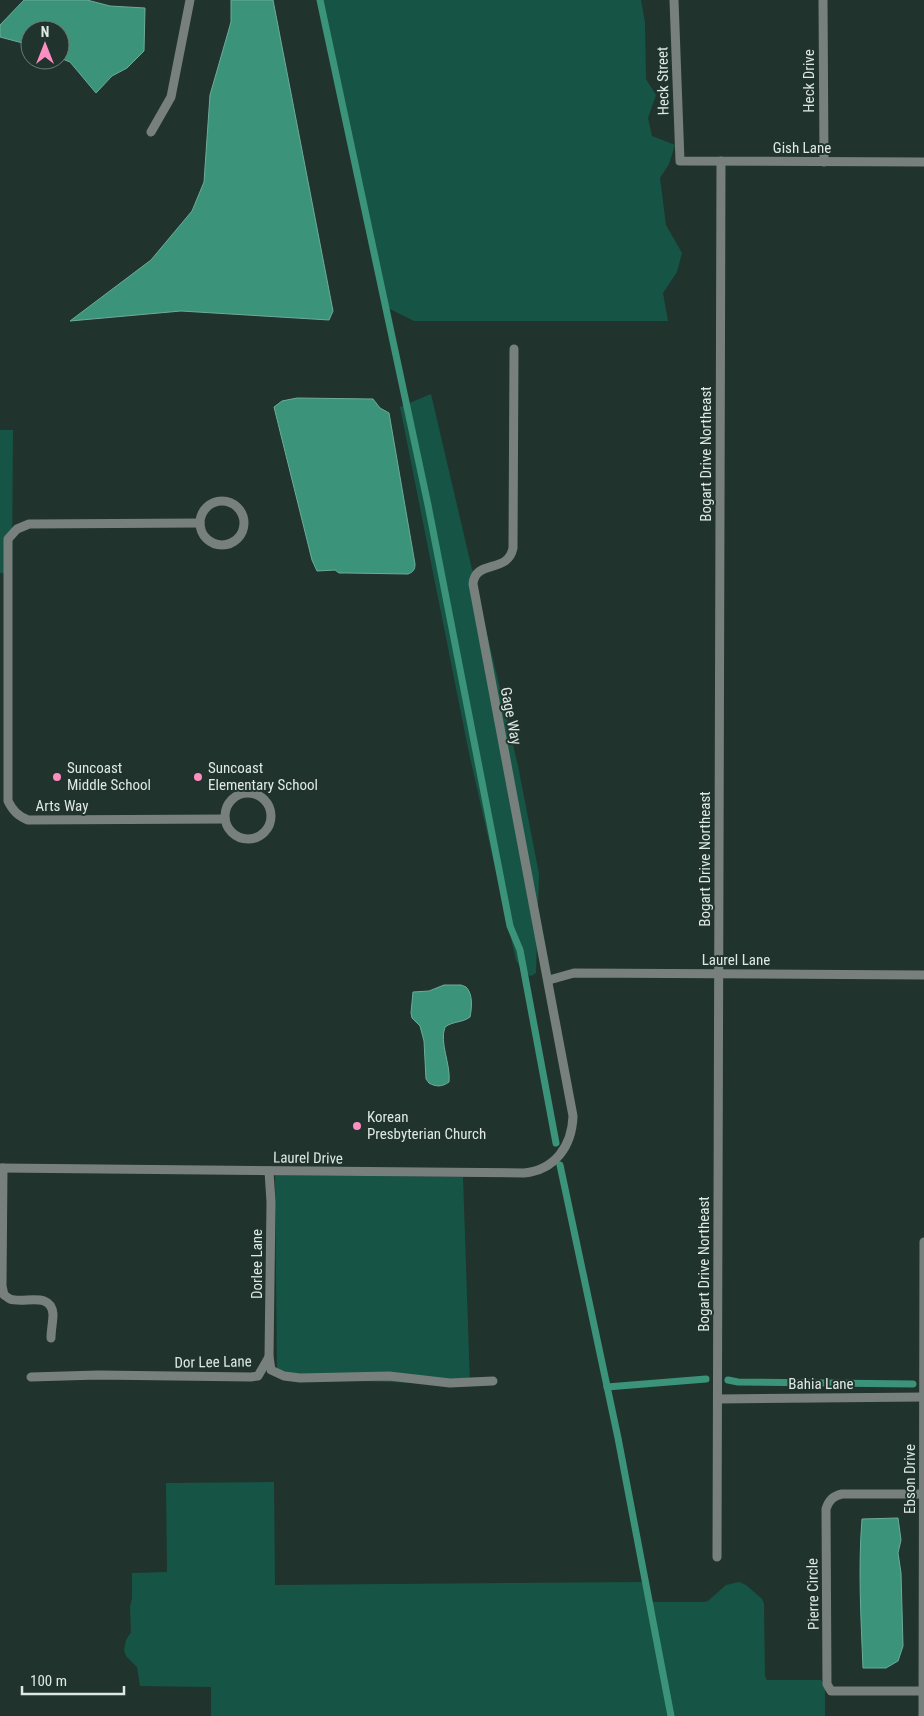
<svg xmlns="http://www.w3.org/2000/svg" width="924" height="1716" font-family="'Roboto Condensed',sans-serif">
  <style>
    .green { fill: #165545 }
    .water { fill: #3b937a; stroke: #6cac9a }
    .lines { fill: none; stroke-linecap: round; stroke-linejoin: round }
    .canal { stroke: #3b937a; stroke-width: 7 }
    .minor { stroke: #78807d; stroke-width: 9 }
    .poi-dot { fill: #fc8fc1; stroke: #21332d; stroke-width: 2 }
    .labels { text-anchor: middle; stroke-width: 4; stroke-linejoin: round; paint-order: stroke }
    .street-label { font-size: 15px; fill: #dee8e4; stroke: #21332d }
    .poi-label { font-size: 15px; fill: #dee8e4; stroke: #21332d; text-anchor: start }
  </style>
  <rect width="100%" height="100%" fill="#21332d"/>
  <g class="green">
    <path d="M322 0H641L645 23 646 79 656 95 648 118 652 136 675 145 669 164 660 178 666 225 682 253 677 272 663 293 668 321H414L386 307Z"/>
    <path d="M431 394 518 766 539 874 536 973 531 976 523 972 516 960 506 916 469 753 400 407Z"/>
    <path d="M0 430H13L12 574 0 573Z"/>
    <path d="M275 1175 463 1177 470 1385 277 1378Z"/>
    <path d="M274 1482 275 1585 647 1582 652 1602H704L708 1601 726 1585 739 1582 746 1585 762 1599 764 1604 765 1676 767 1680H821L825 1686V1716H211V1687L140 1686 137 1667 126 1656 124 1650 126 1640 131 1632 130 1607 132 1598V1573L167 1572 166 1483Z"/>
  </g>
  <g class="water">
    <path d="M24 0H87L110 6 145 8 144 51 127 68 112 76 96 93 70 62 60 58V30H30V45L0 37V25Z"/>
    <path d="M231 0H273L333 311 329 320 181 311 70 321 151 260 192 211 204 182 210 95 231 22Z"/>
    <path d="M297 398 373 399 380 408 389 413 415 564C415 570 413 572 408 574L348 573H339L335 570 317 571 312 560 274 407 282 401Z"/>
    <path d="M444 985H461L466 987C473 994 472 1007 470 1017 462 1023 453 1021 445 1027 439 1043 451 1064 449 1082 442 1087 436 1087 429 1083L426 1079 424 1041 420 1026 412 1018 411 1013 413 992 429 991Z"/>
    <path d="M898 1518 901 1540 898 1553 901 1573 903 1646 898 1661 886 1668H863C861 1618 858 1568 862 1519Z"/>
  </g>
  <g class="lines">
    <g class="canal">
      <path d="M320 0 428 505 510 926 520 950 556 1143"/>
      <path d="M560 1165 618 1438 671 1716"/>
      <path d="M728 1380 738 1382 913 1384"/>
      <path d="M607 1387 706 1379"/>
    </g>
    <g class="minor">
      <path d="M674 0 680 161 924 162"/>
      <path d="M823 0 824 162"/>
      <path d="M151 132 171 97 190 0"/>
      <circle cx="222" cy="523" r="22"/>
      <path d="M200 523 29 524 17 529 8 539V801C13 811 18 816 28 820L225 819"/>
      <circle cx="248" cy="816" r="23"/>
      <path d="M549 980 574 973 924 975"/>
      <path d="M0 1168 524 1173C555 1170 572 1146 573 1116L473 584C475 559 508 574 513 548L514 349"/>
      <path d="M3 1168 2 1286 4 1295C6 1296 8 1298 10 1299 24 1304 51 1291 53 1314 53 1322 51 1330 51 1338"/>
      <path d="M269 1171 271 1202 269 1357 271 1370 284 1376 300 1378 389 1376 450 1383 493 1381"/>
      <path d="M31 1377 98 1375 251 1377 258 1376 269 1357"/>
      <path d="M718 1399 924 1397"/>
      <path d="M717 1557 721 161"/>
      <path d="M923 1691H831L827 1684 826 1509C829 1500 833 1496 842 1494H923"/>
      <path d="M923 1716 924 1242"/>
    </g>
  </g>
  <g class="poi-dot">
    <circle cx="57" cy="777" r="5"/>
    <circle cx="198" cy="777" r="5"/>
    <circle cx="357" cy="1126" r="5"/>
  </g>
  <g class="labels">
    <g class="street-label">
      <text transform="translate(663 81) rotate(-91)" y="5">Heck Street</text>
      <text transform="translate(809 81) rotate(-90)" y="5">Heck Drive</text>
      <text x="802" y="153">Gish Lane</text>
      <text transform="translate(706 454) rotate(-90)" y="5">Bogart Drive Northeast</text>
      <text transform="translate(511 716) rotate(79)" y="5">Gage Way</text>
      <text x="62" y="811">Arts Way</text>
      <text transform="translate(705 859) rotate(-90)" y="5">Bogart Drive Northeast</text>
      <text x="736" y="965">Laurel Lane</text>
      <text transform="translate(308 1158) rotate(1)" y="5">Laurel Drive</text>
      <text transform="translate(257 1264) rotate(-90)" y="5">Dorlee Lane</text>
      <text transform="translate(704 1264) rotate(-90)" y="5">Bogart Drive Northeast</text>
      <text transform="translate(213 1362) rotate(-1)" y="5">Dor Lee Lane</text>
      <text x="821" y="1389">Bahia Lane</text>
      <text transform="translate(910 1479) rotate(-90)" y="5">Ebson Drive</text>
      <text transform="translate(813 1594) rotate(-91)" y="5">Pierre Circle</text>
    </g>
    <g class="poi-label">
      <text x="67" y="773">Suncoast<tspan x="67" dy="17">Middle School</tspan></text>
      <text x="208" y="773">Suncoast<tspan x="208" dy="17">Elementary School</tspan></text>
      <text x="367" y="1122">Korean<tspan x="367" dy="17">Presbyterian Church</tspan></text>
    </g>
  </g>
  <g transform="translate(45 45)"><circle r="24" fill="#21332d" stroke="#6d7b76"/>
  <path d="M0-4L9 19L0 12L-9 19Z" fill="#fc8fc1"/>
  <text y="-8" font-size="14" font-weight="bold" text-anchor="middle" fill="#dee8e4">N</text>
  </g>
  <path d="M22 1686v8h102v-8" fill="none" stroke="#dee8e4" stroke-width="2.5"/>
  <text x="30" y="1686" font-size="15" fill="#dee8e4" stroke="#21332d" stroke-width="4" paint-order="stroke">100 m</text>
</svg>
